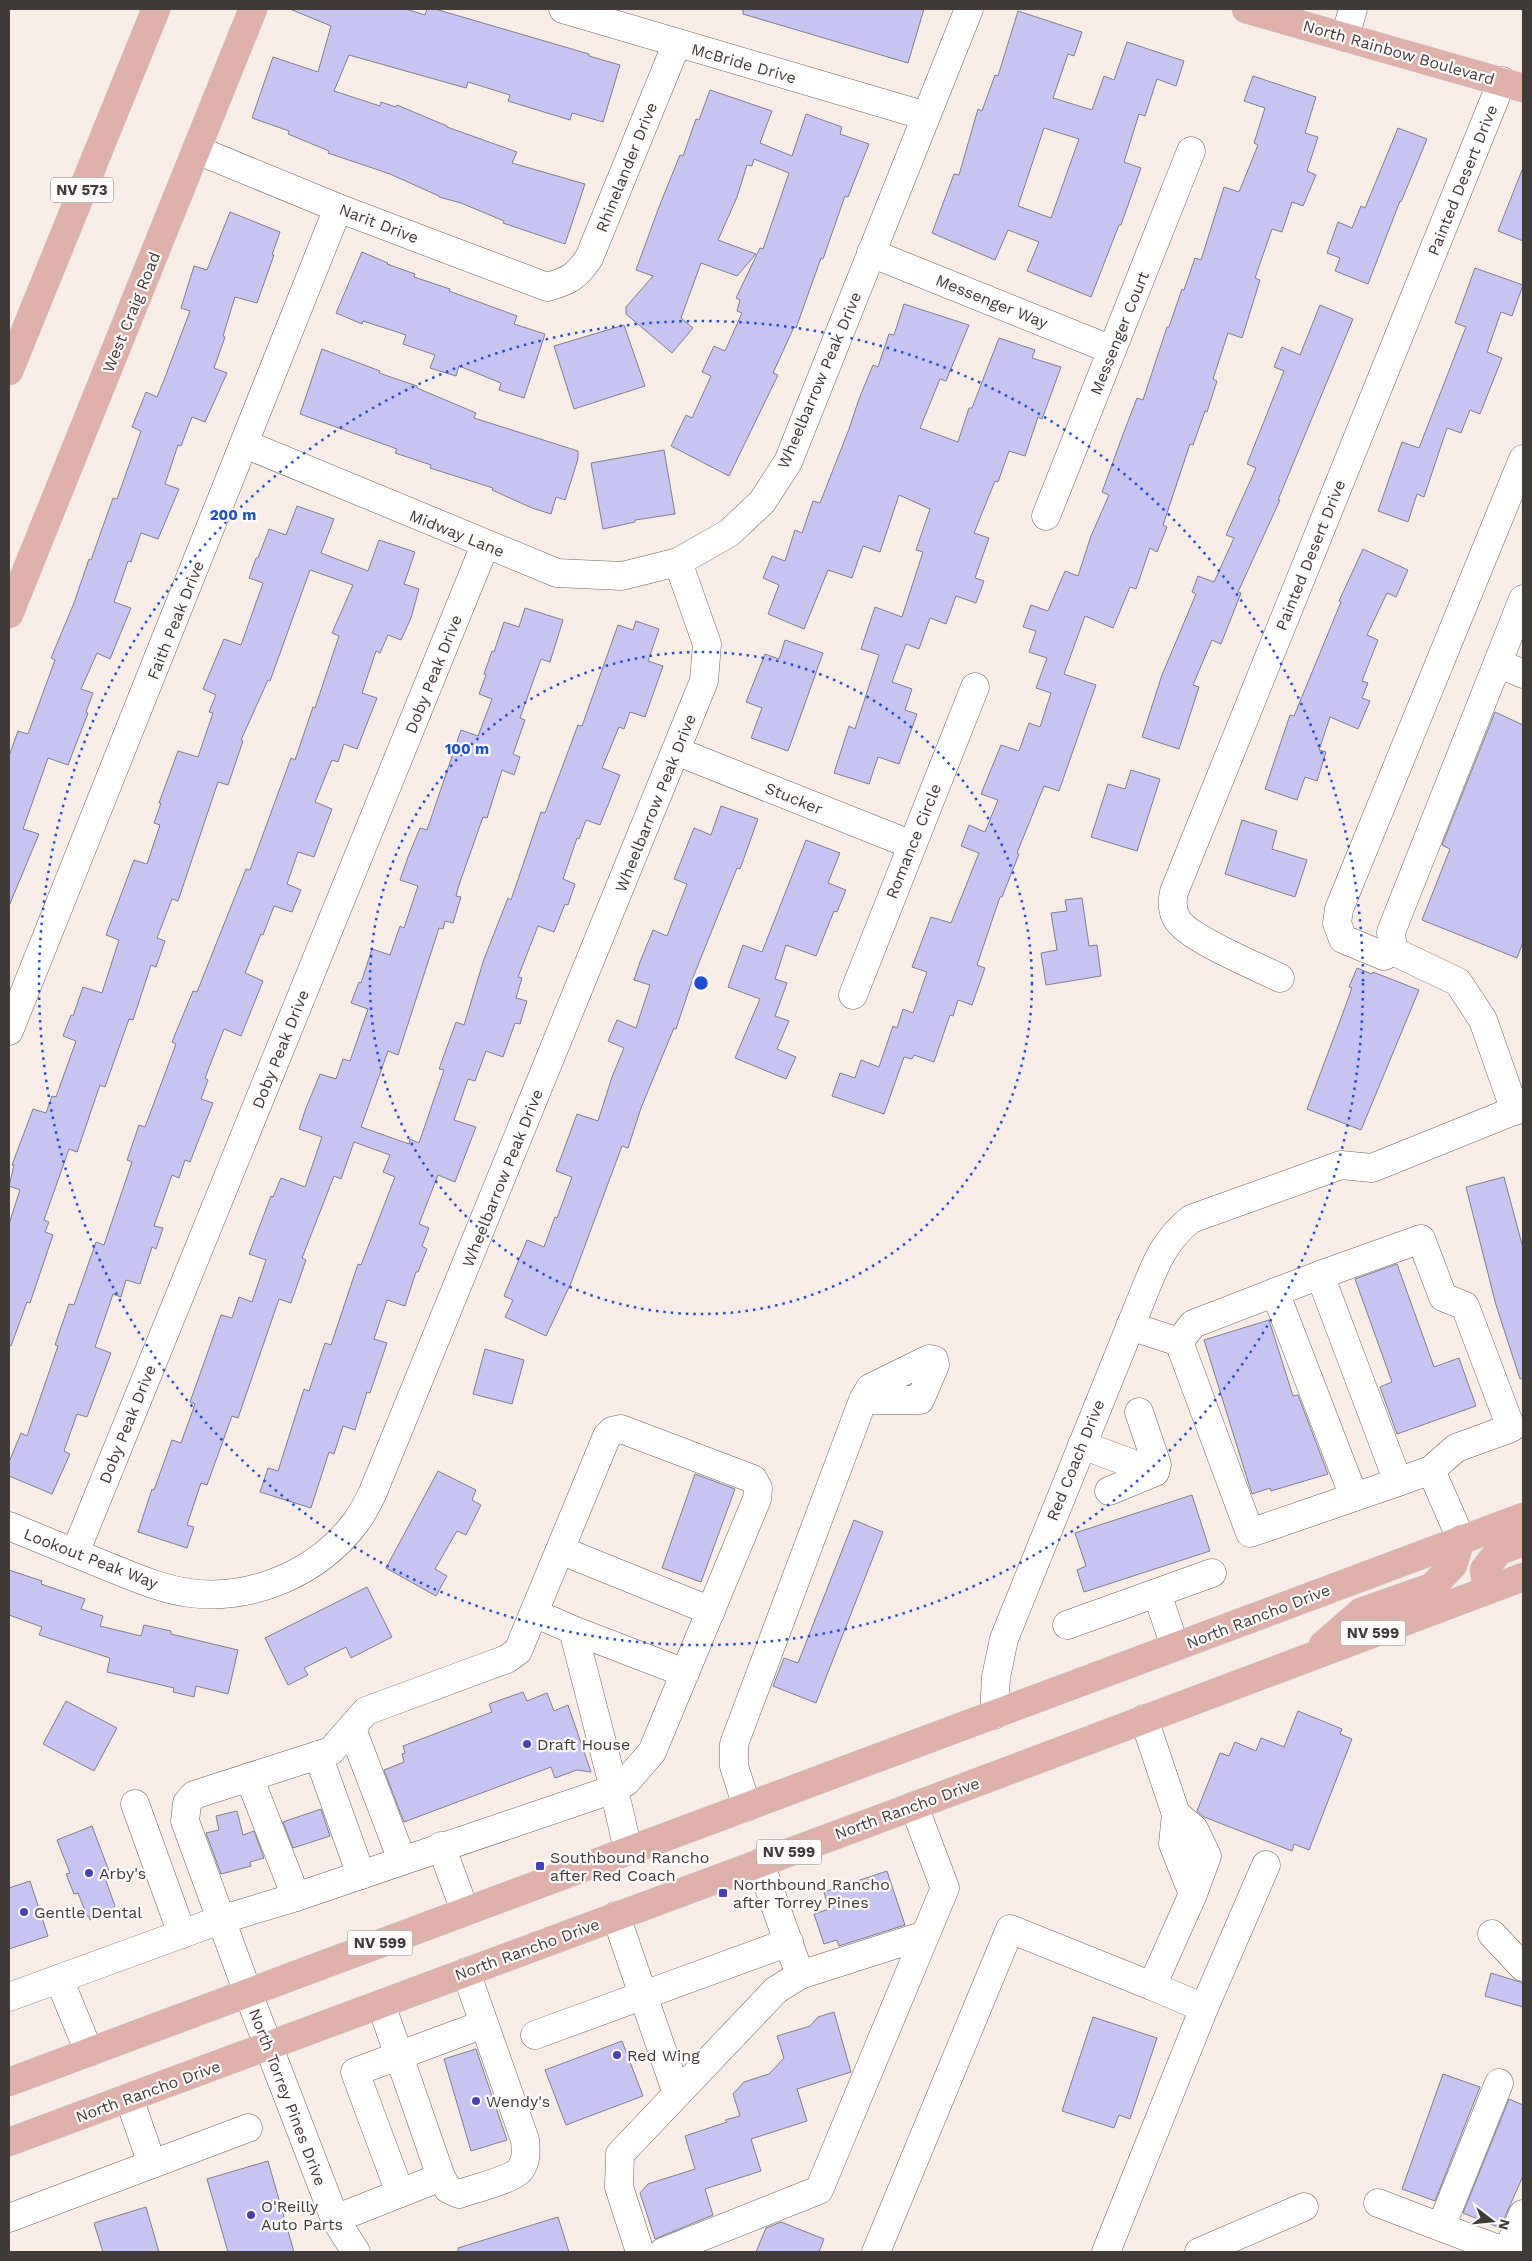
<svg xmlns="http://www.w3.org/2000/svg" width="1532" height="2261" font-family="'Work Sans',sans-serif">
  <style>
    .building { fill: #c7c3f3; stroke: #7f7f89; fill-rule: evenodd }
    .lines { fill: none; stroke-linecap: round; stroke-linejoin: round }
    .minor-casing { stroke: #6e635e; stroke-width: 29 }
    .major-casing { stroke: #cdcccc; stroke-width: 29 }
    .minor { stroke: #fff; stroke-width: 28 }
    .major { stroke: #dfafaa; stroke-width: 28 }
    .ring { fill: none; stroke: #1d4ed8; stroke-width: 2.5; stroke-dasharray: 2.5 5 }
    .poi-dot { fill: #4440b6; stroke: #fefbfa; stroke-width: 2 }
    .labels { text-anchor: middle; stroke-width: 4.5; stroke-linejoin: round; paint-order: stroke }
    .shield { fill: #fefbfa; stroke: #797573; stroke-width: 1 }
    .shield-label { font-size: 15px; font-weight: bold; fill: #403b39 }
    .street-label { font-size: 16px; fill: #403b39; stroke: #fefbfa }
    .poi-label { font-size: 16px; fill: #403b39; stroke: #fefbfa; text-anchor: start }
    .centre { fill: #1d4ed8; stroke: #fefbfa; stroke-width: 2.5 }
    .ring-label { font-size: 15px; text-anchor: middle; font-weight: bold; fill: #1d4ed8; stroke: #fefbfa; stroke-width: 4.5; stroke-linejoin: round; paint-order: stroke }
  </style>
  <rect width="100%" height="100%" fill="#f8ece6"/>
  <g class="building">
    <path d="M290 9H406L425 15 427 9H435L589 54V56L620 65 603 122 572 113 570 120 508 101 510 95 468 82 466 88 349 55 334 91 380 106 381 102 396 107 397 105 447 126V127L517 152 512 163 585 184 565 244 503 223 504 221 461 203 439 197V196L390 174 328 153 329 151 288 134 289 131 252 118 273 57 318 72 331 26Z"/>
    <path d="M743 9H924L908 63 743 14Z"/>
    <path d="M1018 11 1082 32 1074 56 1068 54 1053 98 1092 110 1104 76 1114 80 1127 42 1184 61 1176 86 1157 79 1145 116 1139 114 1124 162 1141 168 1121 225H1119L1091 297 1027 271 1039 242 1008 230 995 260 932 233 954 174 959 175 978 109 982 111 995 75 998 76ZM1044 128 1079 139 1051 218 1018 206Z"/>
    <path d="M1253 76 1316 97 1305 133 1318 137 1307 171 1316 175 1303 206 1292 202 1282 232 1272 229 1255 278 1260 280 1242 338 1228 333 1213 379 1217 381 1207 412 1205 411 1193 445 1190 444 1163 525 1167 527 1157 552 1150 548 1136 589 1130 587 1113 628 1085 616 1064 674 1096 685 1059 791 1044 786 1017 853 1019 854 1002 897H1000L977 965 985 968 972 1005 958 1000 953 1016 950 1015 934 1062 914 1055 912 1059 904 1057 884 1114 832 1096 840 1073 855 1078 861 1060 879 1067 893 1026 897 1028 903 1009 913 1013 927 972 912 967 931 917 951 923 979 853 961 846 969 825 985 832 998 800 981 794 1001 745 1019 751 1029 723 1040 727 1051 693 1036 688 1047 658 1029 652 1036 631 1023 627 1031 605 1048 611 1065 571 1078 576 1091 536 1109 495 1102 492 1125 429 1137 398 1143 400 1167 327H1169L1182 289 1184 290 1195 258 1201 260 1224 187 1239 192 1258 145 1254 143 1265 108 1244 101Z"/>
    <path d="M710 90 772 111 760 143 792 156 806 114 842 127 840 134 869 144 848 197 845 196 823 259 821 258 796 328 794 327 773 373 778 375 729 476 671 446 686 415 692 418 711 376 702 372 714 346 725 351 742 313 737 311 740 300 736 298 760 248 763 249 789 173 754 159 752 166 747 165 737 197 718 240 756 254 737 276 701 263 681 318 693 328 672 353 626 314V307L653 276 636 270 659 207 680 155 683 156 696 119 699 120Z"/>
    <path d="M1398 128 1427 139 1401 202 1400 201 1368 284 1335 271 1340 258 1327 253 1338 222 1352 228 1361 206 1365 208Z"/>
    <path d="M1522 170H1523V241L1498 231Z"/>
    <path d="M230 212 280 232 272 255H274L257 303 235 297 223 336 225 337 214 368 227 373 205 422 192 417 181 446 178 445 165 484 179 489 158 539 141 533 131 562 128 561 114 602 131 608 110 659 97 653 81 689 93 693 86 712 88 713 68 765 48 758 23 829 39 834 9 906V756L18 731 28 734 55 660 51 658 74 603 89 559 91 560 113 498 117 499 141 431 132 427 146 392 157 397 164 380 190 311 181 308 194 266 207 270Z"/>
    <path d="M362 252 388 263 387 264 415 274 414 277 450 289 449 291 517 316 514 324 545 334 524 398 499 390 501 383 459 366 456 376 430 368 435 355 403 344 406 335 363 321 362 324 336 313Z"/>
    <path d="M1475 268 1523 285 1512 316 1501 312 1487 352 1502 358 1480 414 1470 410 1461 433 1447 428 1424 497 1417 494 1408 522 1378 511 1402 442 1419 448 1466 327 1455 323Z"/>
    <path d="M904 304 969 325 946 381 940 379 920 428 958 442 969 408H972L999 338 1035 350 1032 358 1061 367 1042 419 1038 417 1025 456 1009 451 998 482 995 481 974 533 989 538 975 578 984 581 976 603 956 596 946 624 930 618 919 649 906 644 892 682 912 689 905 710 917 714 899 764 878 757 869 784 834 773 849 726 855 729 879 655 861 649 875 607 902 617 923 552 916 550 930 509 899 495 880 552 863 546 852 578 828 570 804 629 768 614 779 585 763 578 772 556 785 561 795 530 802 533 813 501 820 503 849 429 859 399 873 365 878 367 889 334 894 335Z"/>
    <path d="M1320 305 1353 319 1278 500H1280L1238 592 1241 593 1221 644 1212 640 1193 685 1199 687 1179 749 1142 737 1162 675 1196 594 1192 592 1198 576 1214 582 1234 538 1226 535 1256 468 1247 464 1284 371 1274 367 1282 347 1300 355Z"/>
    <path d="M624 325 645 386 574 409 554 346Z"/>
    <path d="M322 349 380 371 379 373 417 386V388L476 413 474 418 578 451V459L565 500 556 497 551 514 532 508 492 490 493 488 430 468 431 465 395 453 397 449 300 414Z"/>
    <path d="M664 450 675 514 635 520V522L603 529 591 463Z"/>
    <path d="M297 506 334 519 321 553 368 571 379 540 415 552 404 584 419 589 411 618 401 640 388 635 380 653 376 651 362 693 377 698 357 749 344 744 338 762 332 760 315 802 332 809 314 857 298 852 287 884 301 890 292 912 274 906 263 935 261 934 245 973 263 981 241 1036 224 1029 205 1078 208 1080 201 1099 213 1103 190 1162 185 1160 179 1178 172 1175 154 1226 163 1228 156 1249 152 1247 140 1284 126 1280 121 1297 113 1294 95 1347 111 1353 87 1417 77 1414 64 1451 70 1454 52 1494 9 1476V1462L21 1433 27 1436 58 1346 55 1345 69 1304 74 1305 96 1242 104 1245 132 1162 127 1160 139 1125 145 1127 176 1044 172 1042 193 991 197 992 246 869 250 870 291 758 295 760 313 707 315 708 339 636 332 633 353 585 310 570 270 681 268 680 241 740 243 741 228 785 218 782 178 901 172 899 157 938 165 941 156 967 151 965 133 1020 129 1019 105 1087 100 1085 77 1152 69 1149 44 1220 49 1222 45 1232 53 1235 30 1303 27 1302 11 1346H9V1224L20 1190 9 1186 14 1165H12L33 1109 46 1113 52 1096 56 1097 76 1041 63 1036 71 1015 73 1016 83 987 102 993 119 940 106 935 134 860 147 864 160 825 154 823 161 803H159L178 751 198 757 213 713 209 712 216 695 203 689 224 639 241 645 263 583 249 578 256 558H258L269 529 286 535Z"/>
    <path d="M1363 549 1408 570 1396 597 1387 593 1367 635 1378 640 1362 681 1368 683 1362 698 1370 701 1358 729 1330 717 1319 750 1326 752 1317 781 1305 777 1297 800 1265 789 1290 715 1294 716 1341 602 1339 601Z"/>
    <path d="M525 608 563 620 550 662 541 659 520 718 525 720 513 754 520 757 514 775 502 770 487 818 483 817 459 885 456 896 461 897 453 923 445 921 443 929 439 928 398 1055 388 1051 361 1127 409 1144 410 1139 419 1143 444 1070 439 1069 456 1022 464 1025 484 959 508 898 511 900 541 812 545 813 578 725 582 726 618 625 633 630 636 621 659 629 648 661 663 666 645 717 630 712 624 729 619 727 602 768 620 775 600 825 586 820 579 839 577 838 563 879 575 884 568 905 565 904 554 932 538 926 518 977 522 978 516 998 527 1001 520 1024 515 1023 503 1057 486 1051 475 1081 468 1079 454 1120 476 1127 455 1182 438 1175 419 1224 429 1228 422 1246 427 1249 418 1272H416L405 1306 387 1300 374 1339 387 1343 370 1393 367 1392 355 1430 343 1426 334 1454 329 1452 311 1508 260 1492 268 1468 278 1471 304 1389 309 1391 325 1343 331 1345 358 1264 361 1265 395 1177 383 1172 390 1155 354 1142 341 1179 334 1176 302 1258 306 1260 291 1303 279 1299 238 1418 232 1416 207 1485 201 1483 187 1525 194 1527 187 1548 138 1532 152 1489 154 1490 172 1440 181 1443 195 1404 190 1402 221 1315 232 1318 239 1297 252 1302 266 1260 249 1254 271 1196 273 1197 281 1178 305 1187 322 1137 299 1129 306 1108 320 1074 336 1079 343 1059 350 1061 368 1009 351 1003 359 982 361 983 372 949 390 955 400 926 404 928 418 886 400 880 408 857 420 828 427 830 461 730 478 736 492 699 479 694 486 675 484 674 492 651 494 652 504 622 519 627Z"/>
    <path d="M785 640 823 653 788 751 751 738 762 708 746 702 765 654 779 659Z"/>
    <path d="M1495 712 1523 725V942L1517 958 1422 920 1450 849 1442 845Z"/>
    <path d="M1131 770 1160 779 1137 851 1091 837 1108 784 1125 789Z"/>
    <path d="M721 806 758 819 740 869 737 868 694 975 676 1029 674 1028 641 1108 628 1148 622 1146 571 1283 546 1336 505 1317 513 1300 504 1296 527 1240 544 1247 555 1217 557 1218 572 1177 556 1171 577 1114 598 1121 612 1077 624 1048 608 1041 617 1020 636 1028 650 985 634 980 640 962 653 930 667 936 687 884 674 879 694 828 711 835Z"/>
    <path d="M1242 820 1277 831 1272 849 1307 860 1295 897 1225 874Z"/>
    <path d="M806 840 840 853 828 883 846 890 837 912 834 911 816 956 786 945 775 979 787 983 775 1016 789 1021 777 1049 796 1057 786 1079 735 1058 760 999 728 987 743 945 762 952Z"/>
    <path d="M1082 898 1089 946 1097 945 1101 976 1046 985 1041 953 1057 950 1051 913 1067 911 1065 900Z"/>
    <path d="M1357 968 1372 974 1373 972 1419 990 1361 1130 1307 1109 1340 1021 1352 988 1349 987Z"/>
    <path d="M1504 1177 1523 1248V1378L1520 1379 1496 1305 1466 1187Z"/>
    <path d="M1397 1264 1434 1367 1459 1358 1476 1406 1397 1434 1380 1387 1392 1382 1355 1279Z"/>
    <path d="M1269 1320 1293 1396 1298 1395 1328 1474 1271 1491 1270 1488 1252 1494 1204 1340Z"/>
    <path d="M485 1349 524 1360 512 1404 473 1394Z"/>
    <path d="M438 1471 476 1490 472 1500 481 1505 466 1535 457 1531 435 1569 447 1576 436 1596 386 1568Z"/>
    <path d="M695 1474 735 1489 701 1582 662 1568Z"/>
    <path d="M1192 1495 1210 1551 1084 1592 1077 1570 1086 1566 1075 1533Z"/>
    <path d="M854 1520 883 1532 816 1703 773 1686 784 1658 798 1663Z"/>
    <path d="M9 1570 42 1581 41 1584 85 1599 81 1609 103 1616 100 1626 141 1636 144 1625 171 1631V1634L238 1650 228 1694 196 1686 194 1697 173 1692 174 1688 107 1672 110 1658 39 1635 42 1627 9 1615Z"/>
    <path d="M367 1587 392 1637 351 1658 346 1647 304 1668 308 1675 288 1685 265 1638Z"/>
    <path d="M523 1692 527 1701 547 1693 554 1711 568 1705 591 1772 577 1770 555 1778 551 1767 404 1822 384 1770 404 1762 402 1754 405 1753 403 1746 492 1712 489 1704Z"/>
    <path d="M66 1701 117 1728 94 1771 43 1744Z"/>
    <path d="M1298 1711 1342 1729 1340 1734 1352 1739 1309 1850 1294 1844 1292 1851 1204 1817 1197 1811 1220 1753 1229 1756 1235 1742 1256 1751 1261 1738 1284 1747Z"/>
    <path d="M321 1809 330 1836 293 1848 283 1822Z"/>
    <path d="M237 1811 243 1835 254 1831 264 1858 250 1862 251 1866 221 1874 206 1833 219 1830 216 1816Z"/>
    <path d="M92 1826 112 1879 106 1881 115 1906 113 1908 114 1911 90 1920 89 1916H87L78 1893 74 1894 66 1874 70 1873 57 1840Z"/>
    <path d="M887 1871 905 1925 839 1946 837 1940 824 1944 814 1914 829 1909 824 1892Z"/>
    <path d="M30 1881 48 1936 9 1949V1888Z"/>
    <path d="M1491 1973 1523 1983V2007L1485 1996Z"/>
    <path d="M834 2012 851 2072 797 2089 807 2121 751 2139 761 2171 705 2189 713 2215 655 2239 640 2193 648 2184 695 2169 685 2136 727 2122 725 2120 740 2116 733 2094 744 2082 769 2074 784 2058 777 2036 810 2026 818 2017Z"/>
    <path d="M1093 2017 1157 2038 1130 2119 1119 2115 1114 2128 1062 2111Z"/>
    <path d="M622 2041 643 2096 566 2125 545 2070Z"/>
    <path d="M476 2049 507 2140 471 2151 444 2059Z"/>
    <path d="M1443 2074 1480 2087 1435 2201 1402 2189Z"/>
    <path d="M1509 2099 1523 2105V2176L1500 2228 1463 2213Z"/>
    <path d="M268 2161 294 2252H228L207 2179Z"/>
    <path d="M146 2207 159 2252H103L94 2223Z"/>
    <path d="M558 2217 569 2252H458V2248Z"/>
    <path d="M781 2222 824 2239 819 2252H756L766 2228Z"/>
  </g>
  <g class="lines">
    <g class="minor-casing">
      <g id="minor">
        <path d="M563 9 926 116"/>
        <path d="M1345 37 1353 9"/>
        <path d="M197 150 338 208 547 287C569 281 576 277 589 258L677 43"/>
        <path d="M871 253 1112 350"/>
        <path d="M245 444 557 573 622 576 678 562 729 533 762 502 788 462 969 9"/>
        <path d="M1046 516 1191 151"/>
        <path d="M1498 663 1523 674"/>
        <path d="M676 751 912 845"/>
        <path d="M1393 951 1384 956 1343 939 1337 923 1339 909 1523 459"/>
        <path d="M1393 951 1391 932 1523 599"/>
        <path d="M1393 951 1458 982 1483 1020 1515 1111"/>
        <path d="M1280 978C1258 967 1187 938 1177 919 1172 911 1172 901 1174 892L1502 81"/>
        <path d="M853 995 975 687"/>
        <path d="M9 1031 338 208"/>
        <path d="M1320 1275 1193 1324 1179 1342 1250 1533 1398 1482"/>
        <path d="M1275 1292 1354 1497"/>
        <path d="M1130 1326 1179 1342"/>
        <path d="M1082 1445 1155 1472"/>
        <path d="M1431 1470 1398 1482 1320 1275 1421 1239 1443 1297 1465 1306 1511 1428 1456 1448 1431 1470 1461 1539"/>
        <path d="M1109 1491 1155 1472 1157 1465 1139 1412"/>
        <path d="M9 1526C40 1539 72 1552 104 1565 132 1576 160 1589 190 1593 252 1601 318 1573 356 1522 363 1513 368 1502 373 1492L704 681 707 644 678 562"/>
        <path d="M560 1550 711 1611"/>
        <path d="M75 1553 485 545"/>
        <path d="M1157 1593 1175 1647"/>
        <path d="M1067 1625 1212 1573"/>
        <path d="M573 1630 685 1673"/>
        <path d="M994 1715 996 1677 1004 1639 1139 1305C1153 1271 1161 1243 1191 1219L1341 1165 1372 1168 1523 1107"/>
        <path d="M1144 1719 1176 1814 1173 1844 1193 1894"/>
        <path d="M352 1729 402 1860"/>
        <path d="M318 1755 361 1875"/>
        <path d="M249 1777 296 1897"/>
        <path d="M135 1804 182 1934"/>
        <path d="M747 1807 734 1766V1744L863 1400 870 1388 929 1359 934 1360 935 1365 920 1400H863"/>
        <path d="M441 1846 465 1911"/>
        <path d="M760 1863 800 1975 925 1935"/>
        <path d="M616 1916 677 2094"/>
        <path d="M1492 1934 1523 1967"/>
        <path d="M59 1979 89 2052"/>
        <path d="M9 1997 220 1920 296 1897 614 1789 573 1630 534 1613"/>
        <path d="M1204 2008 1266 1865"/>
        <path d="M535 2035 789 1942"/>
        <path d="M129 2098 152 2164"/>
        <path d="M441 2177 448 2189 459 2194C473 2189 510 2180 519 2171 527 2162 526 2151 525 2140L466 1972"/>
        <path d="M400 2193 355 2072 484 2024"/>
        <path d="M1378 2203 1506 2252"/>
        <path d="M9 2218 248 2128"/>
        <path d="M335 2219 441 2177 381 2004"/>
        <path d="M1441 2227 1499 2083"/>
        <path d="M356 2252 335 2219 248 1993 185 1821 187 1803 194 1795 331 1751 366 1711 507 1659 518 1651 607 1436 612 1431 621 1429 753 1479 758 1488 757 1499 652 1752 626 1782 614 1789 628 1850"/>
        <path d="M640 2252 619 2187 620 2154 776 1990 800 1975"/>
        <path d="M663 2252 819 2190 945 1888 914 1806"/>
        <path d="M876 2252 1010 1929 1152 1986"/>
        <path d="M1106 2252 1204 2008 1152 1986 1193 1894 1207 1856 1194 1829 1176 1814"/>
        <path d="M1199 2252 1304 2207"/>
        <path d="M1507 2252 1523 2214"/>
      </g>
    </g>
    <g class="major-casing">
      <g id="major">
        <path d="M1246 9 1523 88"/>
        <path d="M9 371 156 9"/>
        <path d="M9 614 253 9"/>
        <path d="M1488 1590 1484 1570 1499 1551 1523 1542"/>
        <path d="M1323 1645 1361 1612 1432 1587 1453 1565 1461 1539"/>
        <path d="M9 2082 1523 1517"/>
        <path d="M9 2142 914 1806 1523 1577"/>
      </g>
    </g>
    <use href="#minor" class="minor"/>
    <use href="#major" class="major"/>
  </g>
  <g class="ring">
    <circle cx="701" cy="983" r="331"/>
    <circle cx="701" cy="983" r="662"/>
  </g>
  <g class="poi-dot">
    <circle cx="527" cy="1744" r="5"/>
    <rect x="535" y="1861" width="10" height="10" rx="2.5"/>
    <circle cx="89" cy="1873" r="5"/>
    <rect x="718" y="1888" width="10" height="10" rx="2.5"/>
    <circle cx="24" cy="1912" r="5"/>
    <circle cx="617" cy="2055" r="5"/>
    <circle cx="476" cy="2101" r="5"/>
    <circle cx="251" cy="2215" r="5"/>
  </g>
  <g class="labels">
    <g class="shield">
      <rect x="51" y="177.5" width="62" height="25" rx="4"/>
      <rect x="1340.5" y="1620.5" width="65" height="25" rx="4"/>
      <rect x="756.5" y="1839.5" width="65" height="25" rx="4"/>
      <rect x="347.5" y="1930.5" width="65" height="25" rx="4"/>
    </g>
    <g class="shield-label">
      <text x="82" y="195">NV 573</text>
      <text x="1373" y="1638">NV 599</text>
      <text x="789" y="1857">NV 599</text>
      <text x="380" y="1948">NV 599</text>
    </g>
    <g class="street-label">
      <text transform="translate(1399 52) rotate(16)" y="6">North Rainbow Boulevard</text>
      <text transform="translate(744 63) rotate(16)" y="6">McBride Drive</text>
      <text transform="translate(626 167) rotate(-68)" y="6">Rhinelander Drive</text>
      <text transform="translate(1462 180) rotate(-68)" y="6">Painted Desert Drive</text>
      <text transform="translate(379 223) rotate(21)" y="6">Narit Drive</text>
      <text transform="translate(992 301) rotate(22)" y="6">Messenger Way</text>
      <text transform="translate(131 312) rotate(-68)" y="6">West Craig Road</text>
      <text transform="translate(1119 333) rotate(-68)" y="6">Messenger Court</text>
      <text transform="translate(819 380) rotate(-67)" y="6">Wheelbarrow Peak Drive</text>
      <text transform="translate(457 533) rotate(22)" y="6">Midway Lane</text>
      <text transform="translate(1310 555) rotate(-68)" y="6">Painted Desert Drive</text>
      <text transform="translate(175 620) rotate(-68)" y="6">Faith Peak Drive</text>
      <text transform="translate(433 674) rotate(-68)" y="6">Doby Peak Drive</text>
      <text transform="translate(794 798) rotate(22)" y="6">Stucker</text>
      <text transform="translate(655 803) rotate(-68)" y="6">Wheelbarrow Peak Drive</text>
      <text transform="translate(913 841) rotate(-68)" y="6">Romance Circle</text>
      <text transform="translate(280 1049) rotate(-68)" y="6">Doby Peak Drive</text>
      <text transform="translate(502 1178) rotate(-68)" y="6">Wheelbarrow Peak Drive</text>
      <text transform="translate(127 1424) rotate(-68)" y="6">Doby Peak Drive</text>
      <text transform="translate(1075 1460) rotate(-68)" y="6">Red Coach Drive</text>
      <text transform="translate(91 1558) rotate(21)" y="6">Lookout Peak Way</text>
      <text transform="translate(1258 1616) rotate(-21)" y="6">North Rancho Drive</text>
      <text transform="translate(907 1808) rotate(-20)" y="6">North Rancho Drive</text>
      <text transform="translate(527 1949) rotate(-20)" y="6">North Rancho Drive</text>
      <text transform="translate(148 2091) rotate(-20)" y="6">North Rancho Drive</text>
      <text transform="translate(288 2097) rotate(69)" y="6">North Torrey Pines Drive</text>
    </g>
    <g class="poi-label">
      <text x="537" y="1750">Draft House</text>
      <text x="550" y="1863">Southbound Rancho<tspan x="550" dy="18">after Red Coach</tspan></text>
      <text x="99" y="1879">Arby's</text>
      <text x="733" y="1890">Northbound Rancho<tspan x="733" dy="18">after Torrey Pines</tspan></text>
      <text x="34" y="1918">Gentle Dental</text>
      <text x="627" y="2061">Red Wing</text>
      <text x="486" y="2107">Wendy's</text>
      <text x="261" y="2212">O'Reilly<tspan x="261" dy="18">Auto Parts</tspan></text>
    </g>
  </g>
  <circle cx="701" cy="983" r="8" class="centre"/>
  <g class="ring-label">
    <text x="233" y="520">200 m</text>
    <text x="467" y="754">100 m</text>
  </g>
  <rect width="1532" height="2261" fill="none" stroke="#403b39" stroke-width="20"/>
  <g transform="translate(1492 2221) rotate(106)" stroke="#fefbfa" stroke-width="4" paint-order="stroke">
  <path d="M0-4L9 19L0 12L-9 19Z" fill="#403b39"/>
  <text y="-8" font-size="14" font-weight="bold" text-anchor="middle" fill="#403b39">N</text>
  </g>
</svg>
